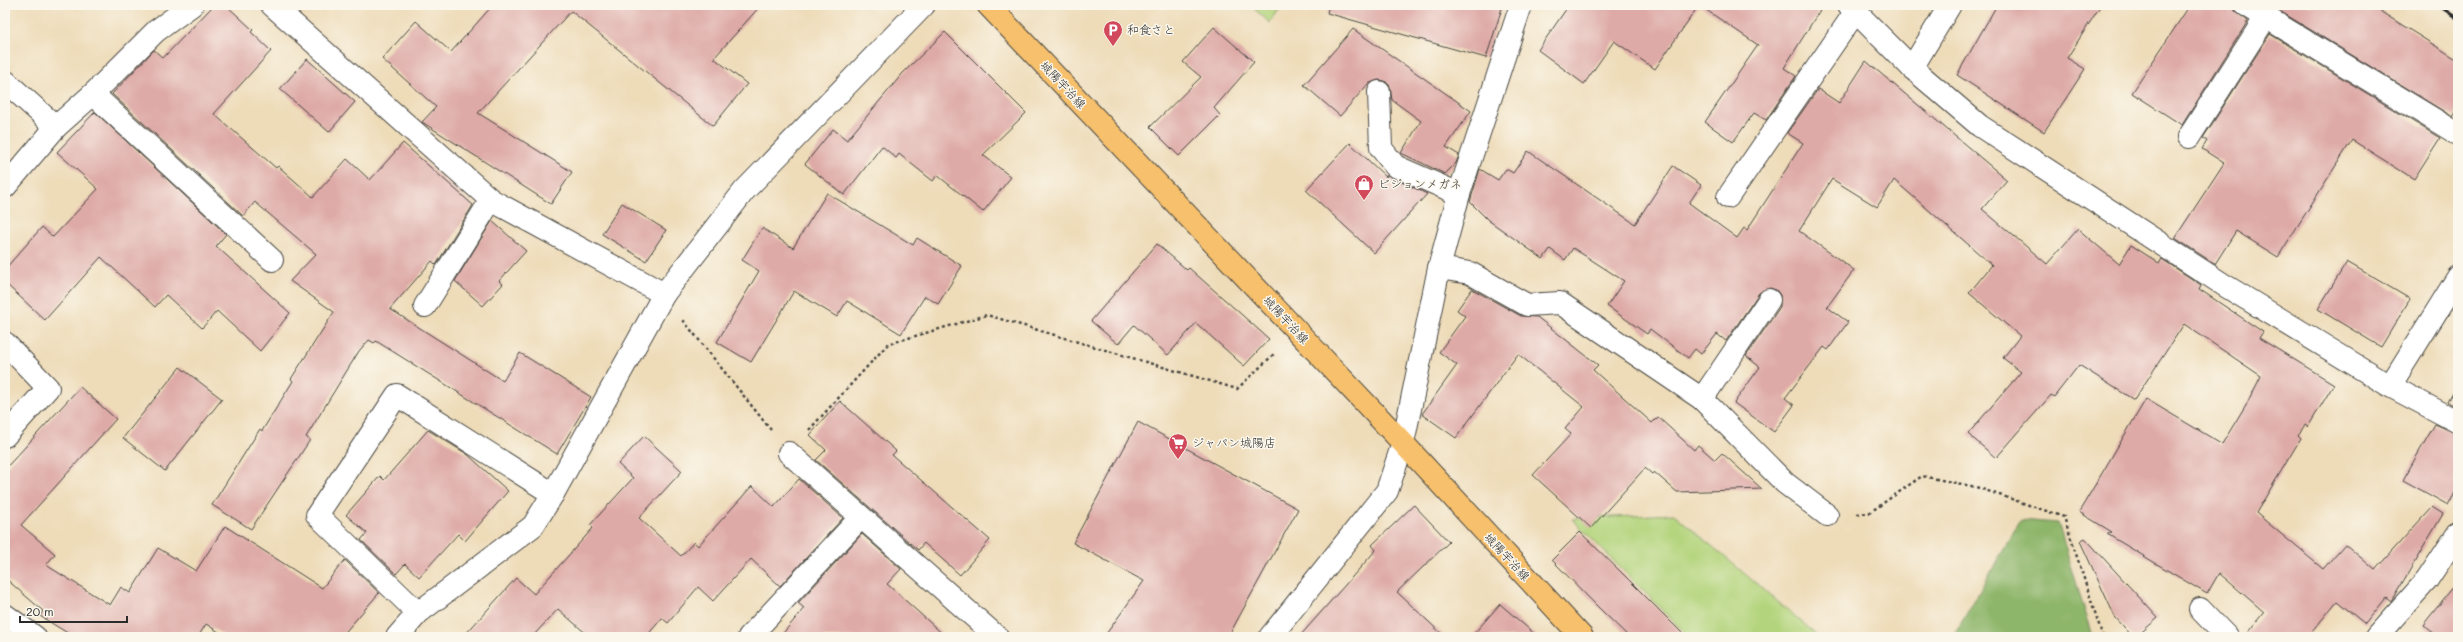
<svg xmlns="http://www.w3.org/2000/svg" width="2463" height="642" font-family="Mali,'Klee One',sans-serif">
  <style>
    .green { fill: #b3d47b; stroke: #6f8053 }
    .forest { fill: #8eb66b; stroke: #5c704b }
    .building { fill: #deaaa7 }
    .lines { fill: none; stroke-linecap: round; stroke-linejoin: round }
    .street-casing { stroke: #484640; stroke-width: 24 }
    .primary-casing { stroke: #484640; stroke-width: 24 }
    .path { stroke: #484640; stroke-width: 2.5; stroke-dasharray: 3 3; stroke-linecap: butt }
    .street { stroke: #fff; stroke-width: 22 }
    .primary { stroke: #f7c06c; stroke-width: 22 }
    .rail { stroke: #2b2b2b; stroke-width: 3 }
    .labels { text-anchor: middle; stroke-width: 3; stroke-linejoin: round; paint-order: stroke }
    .poi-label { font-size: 12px; fill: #2b2b2b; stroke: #fbf7ec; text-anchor: start }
    .street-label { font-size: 12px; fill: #2b2b2b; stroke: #fbf7ec }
  </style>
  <rect width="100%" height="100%" fill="#fbf7ec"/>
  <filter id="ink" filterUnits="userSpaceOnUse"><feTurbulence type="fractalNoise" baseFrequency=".025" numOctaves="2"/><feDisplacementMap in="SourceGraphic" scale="8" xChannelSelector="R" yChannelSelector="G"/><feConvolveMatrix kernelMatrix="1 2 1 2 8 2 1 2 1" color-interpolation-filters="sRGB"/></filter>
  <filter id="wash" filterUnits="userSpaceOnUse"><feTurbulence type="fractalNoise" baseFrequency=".012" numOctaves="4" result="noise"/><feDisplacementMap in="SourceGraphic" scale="16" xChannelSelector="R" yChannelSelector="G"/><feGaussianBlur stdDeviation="0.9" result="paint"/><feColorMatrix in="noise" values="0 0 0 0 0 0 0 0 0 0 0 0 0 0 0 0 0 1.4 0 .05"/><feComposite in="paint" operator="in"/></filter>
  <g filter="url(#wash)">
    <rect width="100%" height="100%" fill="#eedcb9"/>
    <g class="green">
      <path d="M1250 5H1282L1270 23Z"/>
      <path d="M1674 514 1816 634 1814 637H1681L1684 632 1572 519Z"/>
    </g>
    <path class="forest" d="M2021 520 2058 523 2093 637H1953Z"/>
    <g id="blocks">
      <g class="building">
        <path d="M214 5H226L253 30 251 32 271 51 214 114 276 168 278 166 313 197 347 159 370 180 403 143 473 205 436 265 432 261 390 309 503 381 520 353 591 397 557 454 376 341 374 343 369 340 359 351 306 437 310 440 251 529 212 505 260 429 262 431 293 381 291 379 334 312 290 281 316 254 255 202 243 216 112 94 154 50 163 58Z"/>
        <path d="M493 5H761L714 58 747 84 713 126 571 11 478 113 572 172 551 204 422 122 436 107 382 59 416 21 451 52Z"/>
        <path d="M1329 5H1503L1486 58 1327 13Z"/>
        <path d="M1569 5H1823L1784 68 1796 76 1766 120 1754 113 1733 142 1705 122 1758 45 1699 5 1655 69 1614 41 1584 84 1538 50Z"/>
        <path d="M1997 5H2101L2067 58 2085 69 2044 132 1957 75Z"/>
        <path d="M2190 5H2234L2235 11 2248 21 2182 125 2132 93Z"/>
        <path d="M2270 5H2370L2458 60V109L2453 117Z"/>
        <path d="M1214 27 1254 62 1214 108 1220 115 1179 156 1150 127 1201 77 1183 62Z"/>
        <path d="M1353 29 1471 111 1446 147 1459 155 1456 163 1445 174 1401 153 1421 121 1392 100 1390 86 1385 81 1378 80 1368 84 1340 116 1304 85Z"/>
        <path d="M945 32 1026 113 983 155 1011 177 983 212 937 175 933 181 899 154 896 158 882 146 844 195 805 164 833 129 847 140 903 73Z"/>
        <path d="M2270 34 2440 138 2414 179 2352 140 2278 257 2236 231 2215 264 2175 238 2224 163 2202 149 2207 141 2203 138Z"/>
        <path d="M307 59 355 102 329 132 280 89Z"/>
        <path d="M1866 61 2007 180 1982 209 2047 264 2078 229 2119 264 2131 245 2159 263 2162 259 2201 285 2199 289 2263 332 2259 338 2334 384 2308 427 2305 425 2298 435 2301 438 2256 513 2323 569 2345 544 2375 570 2432 507 2443 514 2391 602 2386 598 2365 624 2337 601 2308 637H2244L2264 612 2219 573 2207 594 2107 534 2112 532 2079 512 2146 399 2222 444 2250 398 2261 376 2184 324 2134 400 2079 365 2054 397 2051 395 1996 458 1968 434 2021 372 2003 358 2020 336 1969 293 1992 265 1894 180 1877 207 1832 179 1799 231 1854 270 1827 307 1848 322 1828 350 1824 347 1785 398 1794 405 1774 432 1734 403 1760 367 1746 356 1780 307V295L1776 290 1770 288 1759 293 1726 341 1717 334 1701 354 1695 349 1688 358 1650 329 1647 334 1607 306 1624 281 1573 248 1565 260 1550 249 1543 259 1488 220 1470 202 1480 169 1498 180 1506 169 1513 173 1528 151 1635 224 1673 166 1701 185 1689 203 1737 238 1744 228 1747 230 1803 143 1787 133 1818 89 1839 103Z"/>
        <path d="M95 112 226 234 216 246 290 313 260 351 217 311 202 328 166 295 155 307 101 257 45 320 5 283V269L42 227 53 237 98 189 57 152Z"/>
        <path d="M1350 143 1386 177 1387 175 1427 194 1374 253 1306 190Z"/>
        <path d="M827 193 913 245 917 238 962 266 938 304 925 296 901 334 847 301 837 317 794 291 751 362 717 342 759 271 742 260 762 228 793 248Z"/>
        <path d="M622 203 666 230 646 261 602 234Z"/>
        <path d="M492 221 526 251 499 281 503 284 483 306 455 281Z"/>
        <path d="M1157 244 1187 270 1189 268 1269 339 1244 366 1196 323 1168 355 1134 325 1118 344 1091 321Z"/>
        <path d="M2347 262 2410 299 2381 347 2318 309Z"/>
        <path d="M1472 289 1521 316 1537 317 1598 365 1593 370 1652 423 1658 417 1694 450 1698 445 1715 460 1722 453 1762 489 1677 492 1654 472 1652 474 1645 468 1591 528 1533 475 1571 434 1565 429 1584 407 1518 354 1456 438 1422 414 1457 365 1439 352 1465 316 1457 310Z"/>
        <path d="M180 367 222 399 165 471 123 438Z"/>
        <path d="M2458 384V408L2448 402Z"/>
        <path d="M80 387 116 419 21 525 55 554 46 565 110 605 121 587 130 593 158 548 196 571 225 526 322 588 345 560 379 593 341 637H227L206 624 198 637H74L40 616 43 611 5 578V469Z"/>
        <path d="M840 401 896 451 892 455 990 540 960 575 924 543 918 550 816 460 826 450 810 435Z"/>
        <path d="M1138 422 1298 509 1228 637H1104L1144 581 1073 543Z"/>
        <path d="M2435 424 2458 434V487L2448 505 2403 480Z"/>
        <path d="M428 430 467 454 508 491 465 541 458 534 419 577 405 564 396 574 361 540 367 533 346 515 380 476 384 480Z"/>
        <path d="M644 436 682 471 639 518 681 556 694 542 698 546 752 486 774 507 799 479 843 518 780 586 751 559 713 601 698 587 668 623 662 618 646 637H590L558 609 532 637H463L516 578 534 594 593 528 590 525 633 478 618 464Z"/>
        <path d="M1414 505 1449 542 1397 592 1445 637H1299L1376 550 1372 545Z"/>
        <path d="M1580 532 1624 575 1686 637H1629L1598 607 1552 560Z"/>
        <path d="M862 534 901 569 887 584 946 637H780L804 608 798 603Z"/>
        <path d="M2085 538 2158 618 2136 637H2133L2115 617 2080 541Z"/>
        <path d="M2458 581V637H2439L2423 625Z"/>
        <path d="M1500 604 1538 637H1471Z"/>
      </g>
    </g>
  </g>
  <g filter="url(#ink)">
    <use href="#blocks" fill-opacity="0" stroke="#484640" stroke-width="1"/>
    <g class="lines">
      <g class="street-casing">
        <g id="street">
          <path d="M272 5 491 200 664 294"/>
          <path d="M1849 5 1912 68 1980 126 2224 285 2390 386 2458 422"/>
          <path d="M2246 5 2458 134"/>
          <path d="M1912 68 1950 5"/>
          <path d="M5 81 56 127"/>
          <path d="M1379 92 1381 148 1395 166 1459 194"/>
          <path d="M93 94 272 260"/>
          <path d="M2189 137 2266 17"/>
          <path d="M5 187 56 127 93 94 156 31 192 5"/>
          <path d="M1728 197 1856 11"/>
          <path d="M1439 268 1470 273 1527 305 1560 303 1702 399 1785 483 1827 515"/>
          <path d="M425 306 491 200"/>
          <path d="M5 343 48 388 5 436"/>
          <path d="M2390 386 2458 277"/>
          <path d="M1702 399 1769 300"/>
          <path d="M789 453 997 637"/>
          <path d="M2200 609 2227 637"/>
          <path d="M418 613 317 515 397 395 553 494"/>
          <path d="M5 615 35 637"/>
          <path d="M397 637 418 613 533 526 553 494 664 294 744 191 924 5"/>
          <path d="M749 637 861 517"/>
          <path d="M1270 637 1387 491 1403 443 1439 268 1459 194 1521 5"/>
          <path d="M2376 637 2427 580 2458 533"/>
        </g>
      </g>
      <g class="primary-casing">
        <path id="primary" d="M988 5 1403 443 1582 637"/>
      </g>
      <g class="path">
        <path d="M683 320 771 430"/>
        <path d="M809 430 888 344 987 315 1237 389 1275 353"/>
        <path d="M1857 514 1869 513 1922 476 1976 487 2064 517 2103 637"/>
      </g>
      <use href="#street" class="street"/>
      <use href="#primary" class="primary"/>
      <path class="rail" d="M2438 5 2458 19"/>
    </g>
  </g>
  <defs>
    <g id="parking-pin" transform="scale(1)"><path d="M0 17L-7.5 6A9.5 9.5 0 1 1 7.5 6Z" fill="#d1495b" stroke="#fbf7ec"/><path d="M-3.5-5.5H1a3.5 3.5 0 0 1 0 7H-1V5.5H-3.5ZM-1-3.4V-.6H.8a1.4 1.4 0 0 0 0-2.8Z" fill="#fff"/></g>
    <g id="shop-pin" transform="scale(1)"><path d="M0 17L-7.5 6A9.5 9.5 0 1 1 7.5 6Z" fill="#d1495b" stroke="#fbf7ec"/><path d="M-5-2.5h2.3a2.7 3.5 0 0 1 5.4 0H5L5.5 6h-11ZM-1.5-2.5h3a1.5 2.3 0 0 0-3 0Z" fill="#fff"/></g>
    <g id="supermarket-pin" transform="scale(1)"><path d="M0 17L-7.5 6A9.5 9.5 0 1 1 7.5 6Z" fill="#d1495b" stroke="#fbf7ec"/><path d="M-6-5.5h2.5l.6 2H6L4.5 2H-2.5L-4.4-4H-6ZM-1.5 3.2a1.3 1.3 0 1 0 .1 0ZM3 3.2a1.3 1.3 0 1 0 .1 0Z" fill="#fff"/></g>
  </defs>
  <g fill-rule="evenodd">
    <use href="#parking-pin" x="1113" y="30"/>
    <use href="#shop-pin" x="1364" y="184"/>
    <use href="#supermarket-pin" x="1178" y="443"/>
  </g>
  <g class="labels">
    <g class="poi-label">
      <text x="1127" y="34">和食さと</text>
      <text x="1378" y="188">ビジョンメガネ</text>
      <text x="1192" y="447">ジャパン城陽店</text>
    </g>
    <g class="street-label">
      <text transform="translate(1063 85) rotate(47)" y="4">城陽宇治線</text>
      <text transform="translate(1286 320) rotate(47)" y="4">城陽宇治線</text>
      <text transform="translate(1507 557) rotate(47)" y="4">城陽宇治線</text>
    </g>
  </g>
  <rect width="2463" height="642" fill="none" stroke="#fbf7ec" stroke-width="20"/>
  <path d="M20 616v6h107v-6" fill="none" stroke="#2b2b2b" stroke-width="2"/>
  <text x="26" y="616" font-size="12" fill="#2b2b2b" stroke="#fbf7ec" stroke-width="3" paint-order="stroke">20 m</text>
</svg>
